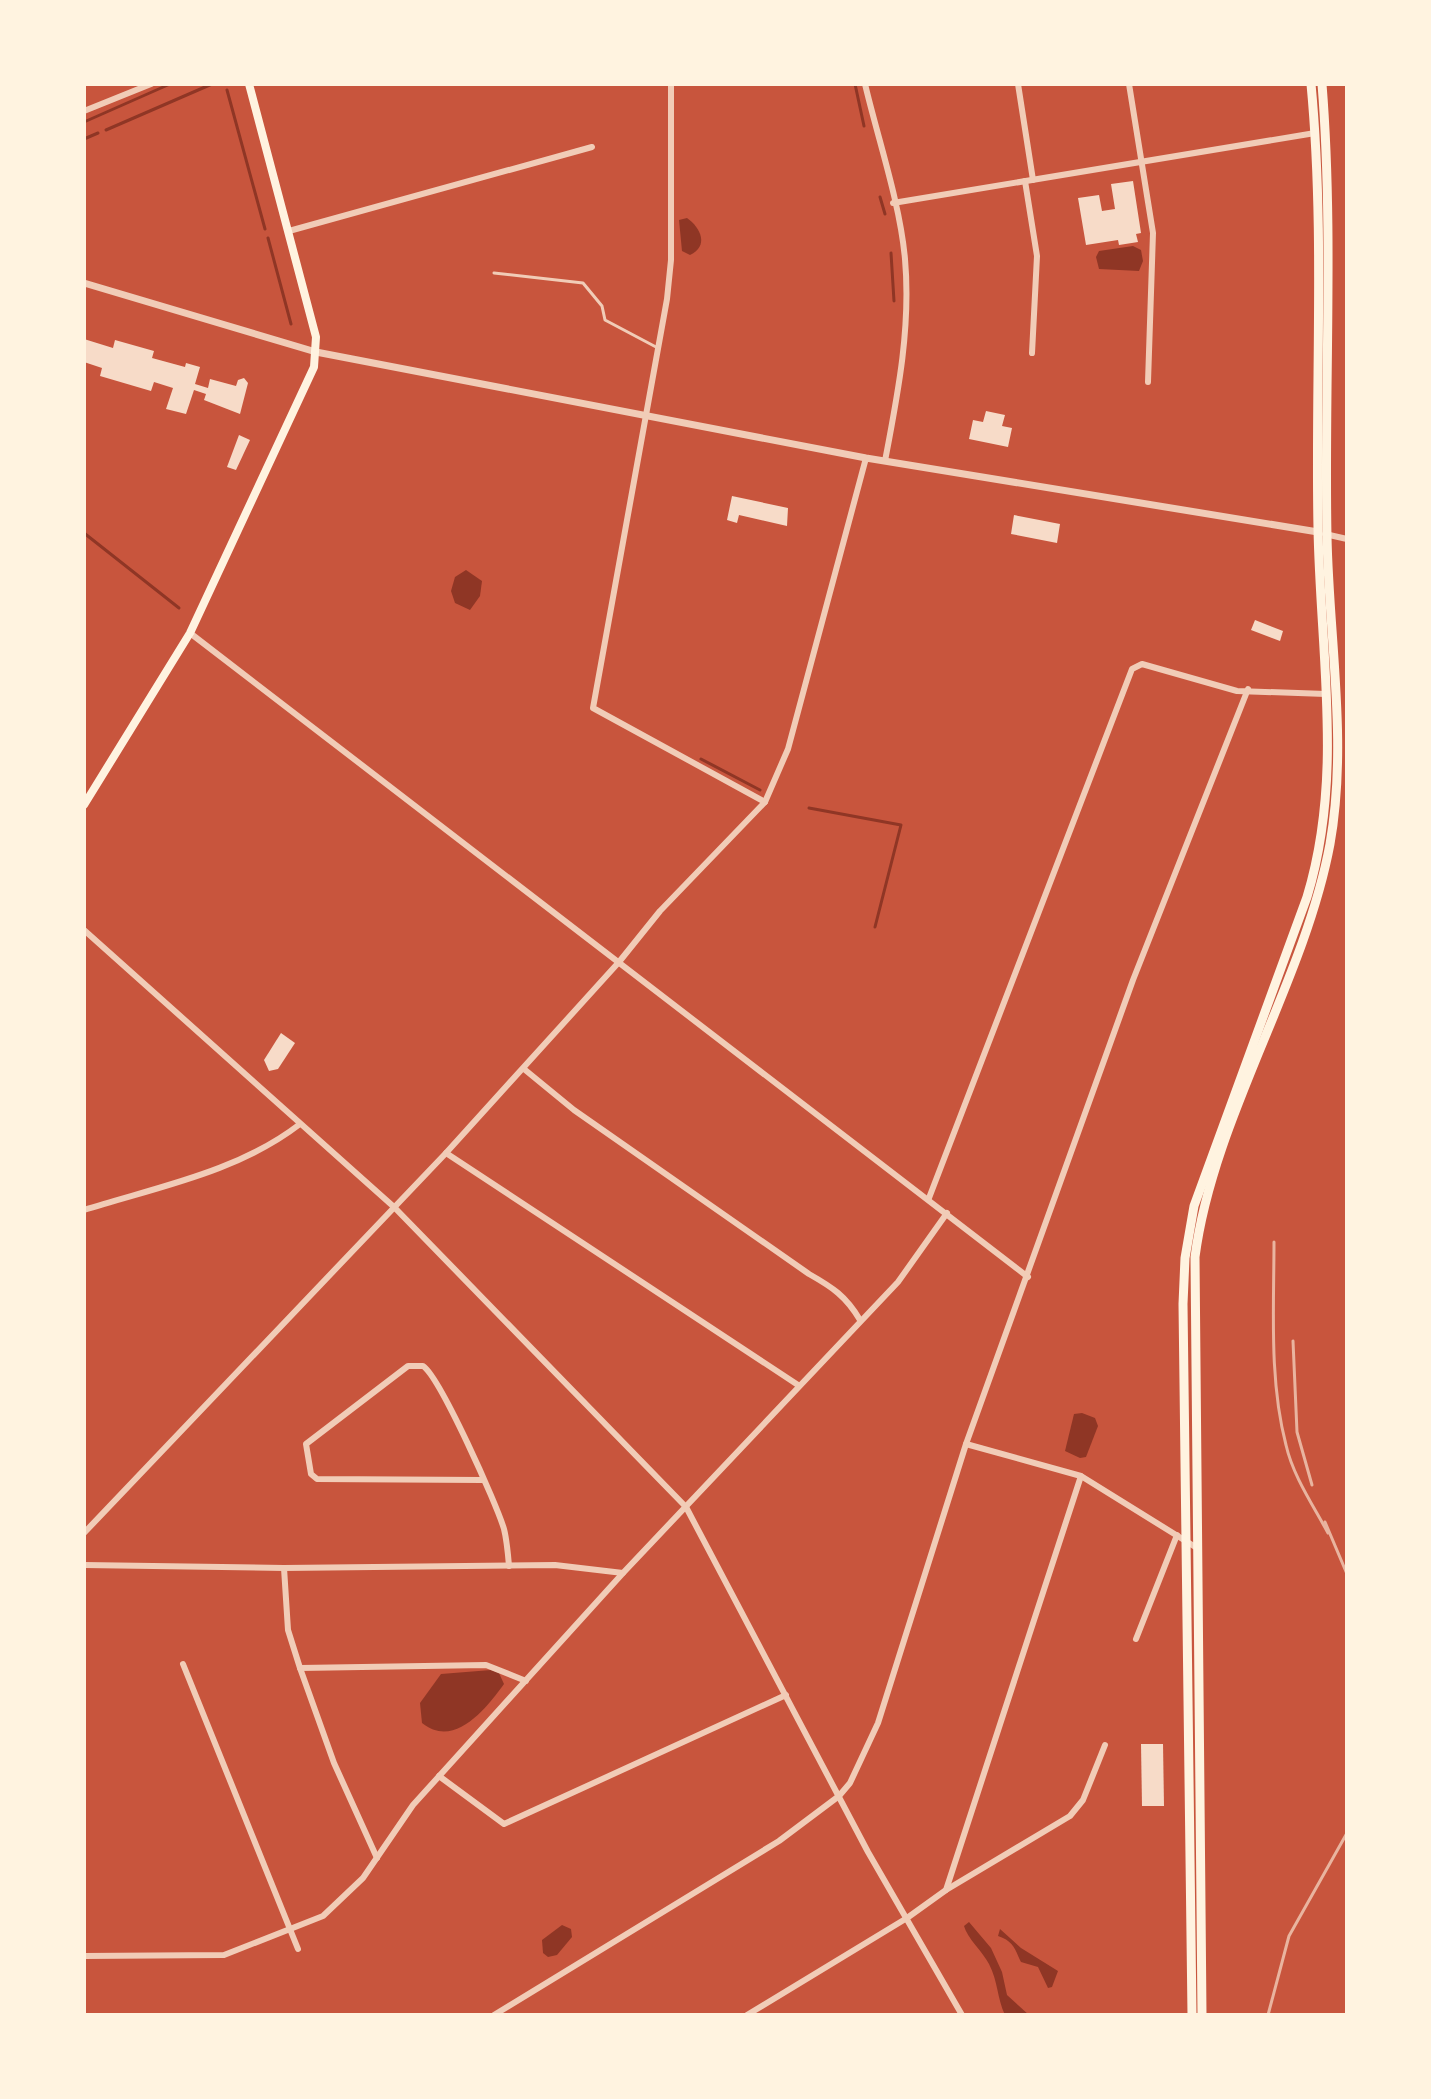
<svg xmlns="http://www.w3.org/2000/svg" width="1431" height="2099" font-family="'PT Sans Narrow',sans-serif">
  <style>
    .water { fill: #8f3625 }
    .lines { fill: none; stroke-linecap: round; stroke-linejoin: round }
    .stream { stroke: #8f3625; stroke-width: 3 }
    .building { fill: #f7dbc8 }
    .service { stroke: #f1ccb7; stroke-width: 3 }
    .minor { stroke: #f1ccb7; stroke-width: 6 }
    .tertiary { stroke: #f1ccb7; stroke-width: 7 }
    .secondary { stroke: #fff3e0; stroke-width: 8 }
    .trunk { stroke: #fff3e0; stroke-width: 9 }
    .rail { stroke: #e9b49f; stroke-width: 3 }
  </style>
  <rect width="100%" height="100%" fill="#c8553d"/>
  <g class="water">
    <path d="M687 218C701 228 709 246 690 255L682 251 679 220Z"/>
    <path d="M1133 246 1141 250 1143 261 1139 271 1099 269 1096 257 1099 251Z"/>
    <path d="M466 570 482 581 480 596 470 610 455 603 451 591 455 577Z"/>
    <path d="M1082 1413 1095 1418 1098 1426 1086 1457 1080 1458 1065 1451 1074 1414Z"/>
    <path d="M491 1670 499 1673 504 1684C486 1709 454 1749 422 1723L420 1703 441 1674Z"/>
    <path d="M969 1922 991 1948 1002 1972 1007 1995 1029 2015H1005C997 1998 998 1981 989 1964 983 1952 967 1938 964 1926Z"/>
    <path d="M562 1925 571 1929 572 1937 557 1955 548 1957 543 1953 542 1940Z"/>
    <path d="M1000 1929 1021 1948 1058 1971 1052 1987 1048 1988 1038 1967 1021 1962C1015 1950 1014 1941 998 1936Z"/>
  </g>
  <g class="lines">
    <g class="stream">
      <path d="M855 84 864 126"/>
      <path d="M227 90 265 229"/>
      <path d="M84 122 170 84"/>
      <path d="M106 130 212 84"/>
      <path d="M84 139 98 133"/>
      <path d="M880 197 885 214"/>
      <path d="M268 238 291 324"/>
      <path d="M891 253 894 301"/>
      <path d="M84 533 179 608"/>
      <path d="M701 759 760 790"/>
      <path d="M809 808 901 825 875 927"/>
    </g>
  </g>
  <g class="building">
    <path d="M1133 181 1141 233 1136 234 1138 242 1119 245 1118 240 1086 245 1078 198 1099 195 1102 211 1115 209 1111 184Z"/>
    <path d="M84 339 113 348 115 340 154 351 152 358 185 367 186 363 200 367 195 384 208 388 210 379 236 386 238 380 244 378 248 383 240 414 204 400 206 394 194 390 186 414 166 409 173 388 154 382 151 391 100 376 102 368 84 362Z"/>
    <path d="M986 411 1005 415 1002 426 1012 428 1008 447 969 439 973 420 983 422Z"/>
    <path d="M239 435 250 440 236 470 227 467Z"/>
    <path d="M732 496 788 508 787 526 739 515 737 523 727 520Z"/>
    <path d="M1014 515 1060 524 1057 543 1011 534Z"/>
    <path d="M1255 620 1283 631 1280 641 1251 630Z"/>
    <path d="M281 1033 295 1043 278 1069 269 1071 264 1060Z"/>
    <path d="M1141 1744H1163L1164 1806H1142Z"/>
  </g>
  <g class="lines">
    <path class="service" d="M494 273 583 283 602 306 605 320 656 347"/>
    <g class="minor">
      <path d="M671 84V260L667 299 593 708 765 802"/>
      <path d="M865 84C878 139 900 203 905 259 911 327 898 393 885 461"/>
      <path d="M1018 84 1033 180"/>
      <path d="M1129 84 1153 233 1148 382"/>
      <path d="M84 111 151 84"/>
      <path d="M1025 181 1037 256 1032 353"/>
      <path d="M893 203 1315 133"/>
      <path d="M289 231 592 147"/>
      <path d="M1325 534 1347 539"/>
      <path d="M190 633 1028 1277"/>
      <path d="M84 930 394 1207 686 1507 868 1852 962 2015"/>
      <path d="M524 1069 574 1110 809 1274C832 1287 846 1296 860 1320"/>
      <path d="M446 1153 798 1385"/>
      <path d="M929 1198 1132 669 1142 664 1237 691 1326 694"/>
      <path d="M84 1210C157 1187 238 1172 300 1124"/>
      <path d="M966 1444 1081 1476 1197 1548"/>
      <path d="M482 1480 317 1479 311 1474 306 1444 408 1366H423C440 1377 497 1505 504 1529 507 1541 508 1554 509 1566"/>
      <path d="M84 1533 446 1153 619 962 660 911 765 802 788 749 866 458"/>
      <path d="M84 1565 284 1568 555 1565 623 1573"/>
      <path d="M284 1568 288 1630 300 1668 334 1763 377 1858"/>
      <path d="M1136 1639 1177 1535"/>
      <path d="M183 1664 298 1949"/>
      <path d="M300 1668 486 1665 526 1681"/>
      <path d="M439 1776 504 1824 786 1695"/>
      <path d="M946 1890 1070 1816 1083 1800 1105 1745"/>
      <path d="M84 1956 224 1955 323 1916 363 1878 413 1805 623 1573 898 1282 947 1213"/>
      <path d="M494 2015 779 1841 839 1796 850 1783 878 1723 966 1444 1133 980 1248 689"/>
      <path d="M747 2015 907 1918 946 1890 1081 1476"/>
    </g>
    <path class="tertiary" d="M84 283 316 352 866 458 1318 532"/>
    <path class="secondary" d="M84 805 190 633 314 367 316 337 249 84"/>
    <g class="trunk">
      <path d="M1192 2015 1183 1304 1185 1258 1194 1206 1307 897C1344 776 1320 652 1318 528 1315 380 1325 232 1311 84"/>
      <path d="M1202 2015 1195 1257C1213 1118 1304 983 1330 844 1348 743 1329 639 1327 537 1324 386 1334 235 1322 84"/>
    </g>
    <g class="rail">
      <path d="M1274 1242C1274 1308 1269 1380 1286 1445 1293 1476 1313 1505 1328 1533"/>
      <path d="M1293 1341 1297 1432 1312 1485"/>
      <path d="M1325 1522 1347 1574"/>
      <path d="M1268 2015 1289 1936 1347 1833"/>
    </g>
  </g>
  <rect width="1431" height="2099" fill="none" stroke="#fff3e0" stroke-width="172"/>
</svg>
